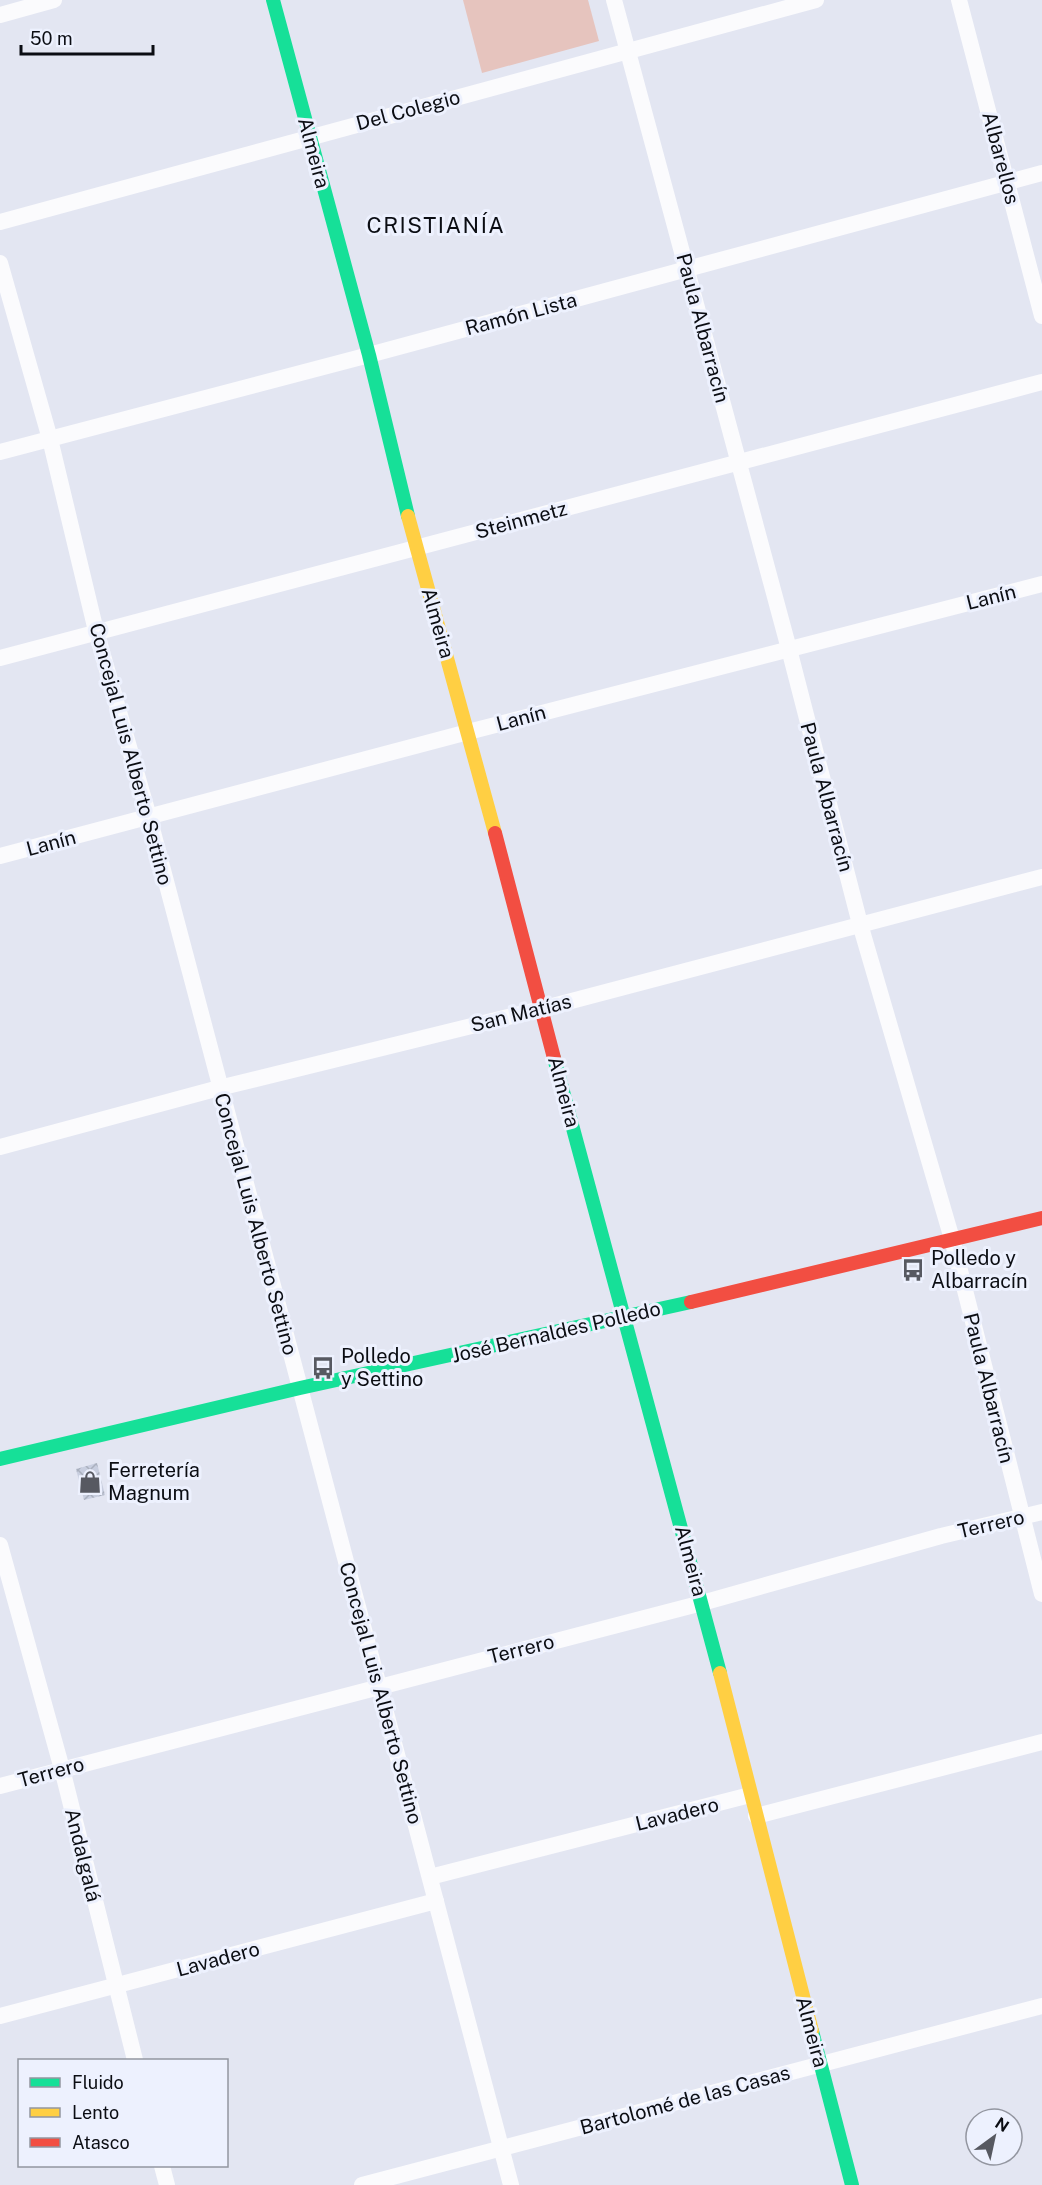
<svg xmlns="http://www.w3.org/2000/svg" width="1042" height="2185" font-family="'Public Sans',sans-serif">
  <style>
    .pitch { fill: #e6c4be }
    .building { fill: url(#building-cross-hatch) }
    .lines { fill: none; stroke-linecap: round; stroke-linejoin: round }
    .street { stroke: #fbfbfd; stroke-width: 16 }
    .fast { stroke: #16e098; stroke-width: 14 }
    .slow { stroke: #ffcf43; stroke-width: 14 }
    .jam { stroke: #f24e42; stroke-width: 14 }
    .labels { text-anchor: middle; stroke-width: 6; stroke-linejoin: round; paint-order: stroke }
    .street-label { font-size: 20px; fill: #0b0d13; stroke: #edf1fe }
    .poi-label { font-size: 20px; fill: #0b0d13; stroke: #edf1fe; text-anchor: start }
    .quarter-label { font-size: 22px; letter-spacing: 1.5px; fill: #0b0d13; stroke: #edf1fe }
  </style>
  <defs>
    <pattern id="building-cross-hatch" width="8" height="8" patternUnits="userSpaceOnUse" patternTransform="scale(1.5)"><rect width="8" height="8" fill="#c8cedf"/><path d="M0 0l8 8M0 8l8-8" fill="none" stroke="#aab0be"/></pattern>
  </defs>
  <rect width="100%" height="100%" fill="#e3e6f2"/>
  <path class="pitch" d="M463 0H588L599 41 482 73Z"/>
  <path class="building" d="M97 1463 105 1495 84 1500 76 1469Z"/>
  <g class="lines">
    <g class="street">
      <path d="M614 0 789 649 860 924 952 1239 1042 1594"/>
      <path d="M959 0 1042 316"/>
      <path d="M0 15 54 0"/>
      <path d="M0 222 816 0"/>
      <path d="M0 263 50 439 96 631 149 817 511 2185"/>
      <path d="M0 452 369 355 1042 173"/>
      <path d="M0 658 1042 382"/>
      <path d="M0 856 468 732 1042 584"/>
      <path d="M0 1147 219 1088 541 1009 1042 877"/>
      <path d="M0 1545 62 1769 135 2060"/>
      <path d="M0 1786 702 1603 941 1536 1042 1512"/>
      <path d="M756 1816 1042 1742"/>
      <path d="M430 1877 750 1795"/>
      <path d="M0 2016 436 1901"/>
      <path d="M162 2166 167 2185"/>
      <path d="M362 2185 1042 2006"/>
    </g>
    <g class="fast">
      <path d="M273 0 369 355 408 516"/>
      <path d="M554 1058 720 1673"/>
      <path d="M0 1459 300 1388 691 1302"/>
      <path d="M812 2031 852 2185"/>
    </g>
    <g class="slow">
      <path d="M408 516 495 833"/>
      <path d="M720 1673 812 2031"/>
    </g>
    <g class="jam">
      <path d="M495 833 554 1058"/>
      <path d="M691 1302 1042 1218"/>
    </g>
  </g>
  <defs>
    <g id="bus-bare" transform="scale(1.8)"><path d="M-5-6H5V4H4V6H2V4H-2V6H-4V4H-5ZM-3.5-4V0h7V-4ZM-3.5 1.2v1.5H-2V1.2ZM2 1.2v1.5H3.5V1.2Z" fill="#575961" stroke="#edf1fe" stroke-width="2.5" paint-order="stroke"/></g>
    <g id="shop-bare" transform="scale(1.8)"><path d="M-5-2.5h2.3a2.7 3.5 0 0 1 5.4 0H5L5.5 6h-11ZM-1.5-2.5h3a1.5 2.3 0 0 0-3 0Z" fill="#575961" stroke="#edf1fe" stroke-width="2.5" paint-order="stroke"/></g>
  </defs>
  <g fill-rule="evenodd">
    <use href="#bus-bare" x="913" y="1270"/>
    <use href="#bus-bare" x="323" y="1368"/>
    <use href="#shop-bare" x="90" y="1482"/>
  </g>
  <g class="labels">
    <g class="street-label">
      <text transform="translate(408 110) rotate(-15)" y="7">Del Colegio</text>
      <text transform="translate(314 153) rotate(75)" y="7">Almeira</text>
      <text transform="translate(1001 158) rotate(75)" y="7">Albarellos</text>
      <text transform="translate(521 314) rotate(-15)" y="7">Ramón Lista</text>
      <text transform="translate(703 328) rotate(75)" y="7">Paula Albarracín</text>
      <text transform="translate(521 520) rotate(-15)" y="7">Steinmetz</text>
      <text transform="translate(991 597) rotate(-14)" y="7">Lanín</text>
      <text transform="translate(438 623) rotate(74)" y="7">Almeira</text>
      <text transform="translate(521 718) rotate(-15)" y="7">Lanín</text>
      <text transform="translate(131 754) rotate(75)" y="7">Concejal Luis Alberto Settino</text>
      <text transform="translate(827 797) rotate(75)" y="7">Paula Albarracín</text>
      <text transform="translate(51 843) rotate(-15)" y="7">Lanín</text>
      <text transform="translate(521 1013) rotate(-14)" y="7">San Matías</text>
      <text transform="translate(564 1092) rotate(75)" y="7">Almeira</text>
      <text transform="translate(256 1224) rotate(75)" y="7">Concejal Luis Alberto Settino</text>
      <text transform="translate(556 1332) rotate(-13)" y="7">José Bernaldes Polledo</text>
      <text transform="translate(989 1388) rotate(76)" y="7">Paula Albarracín</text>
      <text transform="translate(991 1524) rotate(-13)" y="7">Terrero</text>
      <text transform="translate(691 1561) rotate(75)" y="7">Almeira</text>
      <text transform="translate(521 1649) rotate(-14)" y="7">Terrero</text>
      <text transform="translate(381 1693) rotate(75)" y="7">Concejal Luis Alberto Settino</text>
      <text transform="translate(51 1772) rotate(-15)" y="7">Terrero</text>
      <text transform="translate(677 1814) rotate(-14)" y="7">Lavadero</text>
      <text transform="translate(83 1855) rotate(76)" y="7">Andalgalá</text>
      <text transform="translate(218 1959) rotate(-15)" y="7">Lavadero</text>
      <text transform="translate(812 2032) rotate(75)" y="7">Almeira</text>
      <text transform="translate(685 2100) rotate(-15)" y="7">Bartolomé de las Casas</text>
    </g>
    <g class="poi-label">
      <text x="931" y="1265">Polledo y<tspan x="931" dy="23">Albarracín</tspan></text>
      <text x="341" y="1363">Polledo<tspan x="341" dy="23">y Settino</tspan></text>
      <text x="108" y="1477">Ferretería<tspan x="108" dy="23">Magnum</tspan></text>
    </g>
    <g class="quarter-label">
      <text x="436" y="233">CRISTIANÍA</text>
    </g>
  </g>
  <rect x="18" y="2059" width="210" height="108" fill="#edf1fe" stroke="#9396a0" stroke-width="1.5"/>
  <rect x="30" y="2078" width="30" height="9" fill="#16e098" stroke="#9396a0" stroke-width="1.5"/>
  <text x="72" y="2089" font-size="18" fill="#0b0d13">Fluido</text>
  <rect x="30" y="2108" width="30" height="9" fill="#ffcf43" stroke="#9396a0" stroke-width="1.5"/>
  <text x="72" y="2119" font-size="18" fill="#0b0d13">Lento</text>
  <rect x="30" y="2138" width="30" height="9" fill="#f24e42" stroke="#9396a0" stroke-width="1.5"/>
  <text x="72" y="2149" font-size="18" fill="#0b0d13">Atasco</text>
  <g transform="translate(994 2137) rotate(33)"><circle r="28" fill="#edf1fe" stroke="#9396a0" stroke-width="1.5"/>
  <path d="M0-4.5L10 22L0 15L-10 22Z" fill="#575961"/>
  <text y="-9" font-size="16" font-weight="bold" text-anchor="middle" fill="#0b0d13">N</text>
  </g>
  <path d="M21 45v9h132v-9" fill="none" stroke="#0b0d13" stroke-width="3"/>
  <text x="30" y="45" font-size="18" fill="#0b0d13" stroke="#edf1fe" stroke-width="4.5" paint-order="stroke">50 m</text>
</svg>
